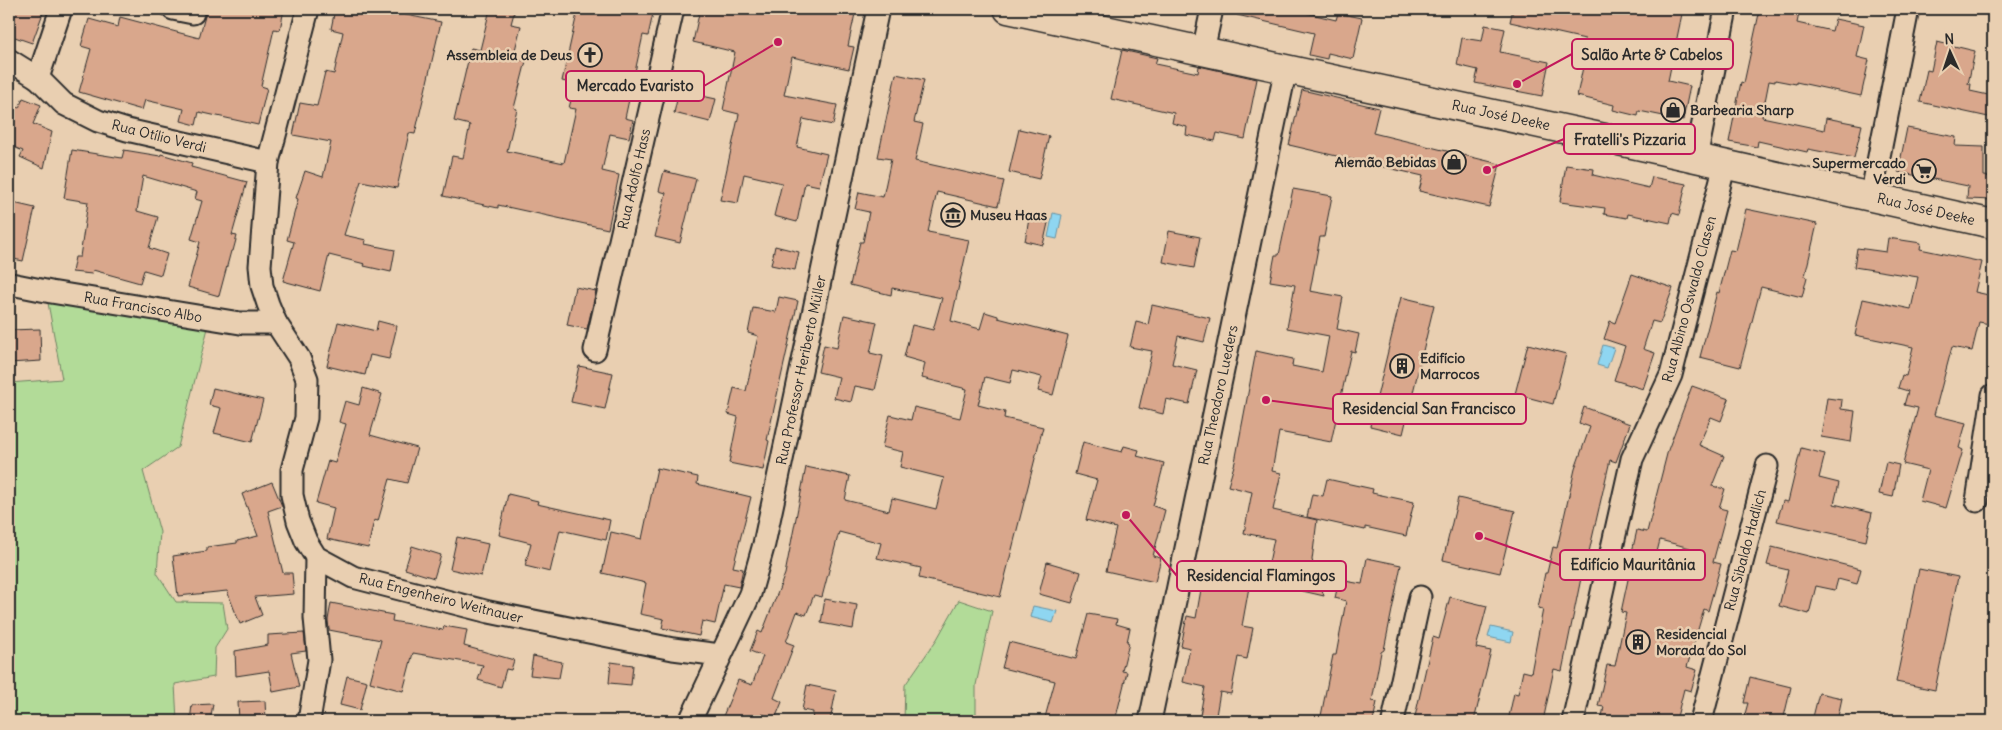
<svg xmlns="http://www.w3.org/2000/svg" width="2002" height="730" font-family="Delius,sans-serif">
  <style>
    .green { fill: #b2db98; stroke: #6e8362 }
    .water { fill: #8fd6f1; stroke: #6792a2 }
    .building { fill: #d9a78c; stroke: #2b2b2b; fill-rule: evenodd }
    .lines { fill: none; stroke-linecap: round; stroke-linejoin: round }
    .street-casing { stroke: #2b2b2b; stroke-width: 25 }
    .secondary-casing { stroke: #2b2b2b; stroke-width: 31 }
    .street { stroke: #e9cfb1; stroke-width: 21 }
    .secondary { stroke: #e9cfb1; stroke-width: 28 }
    .labels { text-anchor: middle; stroke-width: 5; stroke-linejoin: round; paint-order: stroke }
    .poi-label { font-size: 14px; font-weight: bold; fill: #2b2b2b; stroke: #e9cfb1; text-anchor: start }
    .street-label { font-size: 14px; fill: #2b2b2b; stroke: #e9cfb1 }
    .leader { fill: none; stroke: #c2185b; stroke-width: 2 }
    .callout-dot { fill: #c2185b; stroke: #e9cfb1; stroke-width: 2 }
    .callout { fill: #e9cfb1; stroke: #c2185b; stroke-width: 2 }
    .callout-label { font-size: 15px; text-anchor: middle; font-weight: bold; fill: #2b2b2b }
  </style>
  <rect width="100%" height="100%" fill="#e9cfb1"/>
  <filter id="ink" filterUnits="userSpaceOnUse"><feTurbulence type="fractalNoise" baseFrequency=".02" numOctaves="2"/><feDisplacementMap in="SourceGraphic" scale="10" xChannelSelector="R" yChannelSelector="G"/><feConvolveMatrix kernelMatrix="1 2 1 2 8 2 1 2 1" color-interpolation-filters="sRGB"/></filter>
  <g filter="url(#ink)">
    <g class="green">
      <path d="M48 303 208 328 178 447 143 471 160 532 157 573 176 602 223 603 227 629 215 648 214 677 175 684 177 721H9V383L62 379Z"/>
      <path d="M959 600 992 611 976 685V717L971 721H904L905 685 937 639Z"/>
    </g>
    <g class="water">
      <path d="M1053 213 1062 215 1057 239 1048 237Z"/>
      <path d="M1603 345 1614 348 1607 368 1597 365Z"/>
      <path d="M1033 606 1057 611 1053 623 1030 617Z"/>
      <path d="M1491 627 1513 632 1511 642 1488 637Z"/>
    </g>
    <g class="building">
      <path d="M9 9H33L43 13 32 43 9 35Z"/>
      <path d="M207 9H284L280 30 274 29 261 86 267 88 258 125 199 112 196 125 181 121 184 109 145 100 142 110 79 92 91 49 81 46 89 19 118 27 120 17 199 38Z"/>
      <path d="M335 9H377L441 22 415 134 409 133 397 188 361 181 344 235 366 240 365 244 395 250 391 272 364 266 365 264 329 255 320 291 283 281 294 242 287 240 298 199 296 198 305 171 323 177 331 142 293 135 300 103 317 106 325 72 334 74 343 32 331 29Z"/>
      <path d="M490 9H515L511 24 521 26 513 58 526 61 514 108 517 109 507 151 564 163 576 109 569 108 575 84 562 81 578 9H654L648 36 643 35 625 118 633 120 629 138 610 134 602 171 619 175 608 229 498 205V208L443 196 452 156 463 158 470 125 454 121 471 48 480 50Z"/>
      <path d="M700 9H856L848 46 854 47 849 69 792 57 784 95 837 105 833 125 803 119 797 147 827 154 819 186 805 183 797 222 774 216 782 183 744 174 738 203 720 200 739 114 723 110 735 52 693 42Z"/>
      <path d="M1237 9H1308L1307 13 1336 20 1338 13 1362 18 1353 59 1328 53 1327 59 1309 55 1314 33 1237 15Z"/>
      <path d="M1513 9H1683L1668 81 1690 86 1683 120 1639 111 1638 116 1613 110 1614 105 1577 96 1584 62 1580 61 1585 39 1510 22Z"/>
      <path d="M1760 9H1800L1797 23 1832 31 1835 19 1864 25 1857 57 1869 60 1861 96 1796 82V84L1775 80V82L1769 81 1762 117 1824 130 1826 118 1862 125 1854 158 1808 149 1807 152 1758 141 1757 147 1729 142 1741 82 1744 83Z"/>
      <path d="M1485 25 1505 29 1500 52 1549 62 1542 96 1475 83 1478 70 1457 65 1462 38 1482 41Z"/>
      <path d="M1937 42 1975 51 1968 84H1971L1970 91 1993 96V118L1920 102 1927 70 1931 71Z"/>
      <path d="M1122 50 1157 58 1155 64 1198 73 1199 66 1257 79 1245 139 1217 133 1215 141 1186 135 1187 127 1172 123 1174 113 1111 99Z"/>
      <path d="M896 74 924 80 914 122 923 124 915 161 1004 181 998 206 937 192 928 232 969 240 951 321 980 329 985 312 998 316V318L1068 336 1053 395 1038 391 1042 377 1013 370 1010 383 985 377 978 405 1005 412 1004 418 1043 427 1000 597 919 578 921 568 877 558 881 543 839 532 822 597 814 595 806 615 797 612 786 642 794 645 774 698 782 702 775 719 762 714 761 721H721L738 680 752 685 763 656 750 651 758 631 762 633 785 574 806 467 850 476 845 500 889 511 892 498 936 509 944 478 900 467 903 452 882 447 890 415 911 420 914 407 960 418 967 389 922 378 925 363 904 357 912 325 933 330 942 298 892 288 891 295 850 285 860 242H863L869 212 855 209 859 192 883 197 891 159 878 157Z"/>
      <path d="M1302 90 1379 108 1373 133 1500 164 1489 207 1419 191 1423 176 1289 145Z"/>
      <path d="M679 91 716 99 710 122 674 113Z"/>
      <path d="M23 98 41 105 33 124 52 132 44 168 20 157 23 151 9 145V103L19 108Z"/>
      <path d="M1907 128 1956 137 1955 146 1984 147V176L1993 177V200L1967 199 1968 186 1898 172Z"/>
      <path d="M1019 129 1049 136 1039 179 1009 172Z"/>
      <path d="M72 150 122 158 124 150 160 156 161 154 192 163 191 167 247 182 232 235 237 236 233 251H231L219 296 188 287 200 242 191 239 202 201 195 199 197 192 143 176 137 211 158 217 149 248 167 254 161 275 144 270 140 283 93 270 92 274 72 272 75 257H80L88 202 64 198Z"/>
      <path d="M1566 165 1594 169 1593 175 1649 188 1652 177 1686 184 1679 215 1672 213 1670 223 1628 214 1627 218 1604 214 1605 208 1560 202Z"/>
      <path d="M664 171 696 179 680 243 655 237 666 193 659 191Z"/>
      <path d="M1293 189 1332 196 1324 237H1320L1310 291 1343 297 1337 329 1359 334 1355 352 1351 351 1331 442 1279 432 1272 471 1281 473 1273 510 1317 520 1312 560 1324 596 1294 589 1296 577 1267 572 1274 539 1244 533 1252 492 1228 486 1235 462 1256 351 1293 359 1292 366 1322 372 1329 336 1287 328 1295 285 1270 281 1275 255H1279Z"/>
      <path d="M9 202 35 208 23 261 9 258Z"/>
      <path d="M1746 209 1817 224 1805 276 1807 277 1802 297 1761 287 1740 367 1700 357 1717 292 1719 293 1730 250 1736 251Z"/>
      <path d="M1029 219 1048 223 1043 245 1025 241Z"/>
      <path d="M1169 231 1200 237 1194 268 1163 262Z"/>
      <path d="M1888 238 1921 243 1920 249 1982 262 1975 292 1993 296V312L1990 324 1979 322 1972 351 1952 347 1934 415 1966 423 1959 448 1963 450 1946 508 1920 501 1928 470 1903 464 1918 408 1904 405 1908 391 1898 388 1902 375 1906 376 1913 347 1855 335 1863 299 1911 309 1918 277 1854 267 1857 248 1886 252Z"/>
      <path d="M775 246 799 252 795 270 771 265Z"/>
      <path d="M1632 274 1673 288 1660 323 1652 321 1643 349 1655 353 1643 389 1614 380 1625 346 1604 339 1610 321 1615 323Z"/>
      <path d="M575 287 596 291 587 329 567 325Z"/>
      <path d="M779 297 798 301 767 440 769 441 763 470 729 463 738 417 728 414 734 388 746 391 758 336 748 333 753 308 776 312Z"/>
      <path d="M1401 297 1434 305 1403 434 1370 426Z"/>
      <path d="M1152 305 1210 318 1204 342 1178 336 1172 364 1197 370 1189 404 1166 399 1163 414 1139 408 1152 351 1130 347 1136 322 1148 325Z"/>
      <path d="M844 315 877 322 870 353 883 356 875 390 855 386 851 402 834 398 839 377 818 372 824 345 837 348Z"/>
      <path d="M378 321 397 326 389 359 370 355 365 375 327 366 338 322 376 331Z"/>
      <path d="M40 329 41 361 9 363V330Z"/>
      <path d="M1528 344 1566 354 1553 404 1515 394Z"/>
      <path d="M579 366 613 373 605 409 571 402Z"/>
      <path d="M1692 386 1729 399 1721 421 1711 417 1699 445 1724 456 1712 486 1725 489 1719 508 1727 510 1713 562 1721 564 1708 611 1704 609 1687 667 1697 670 1691 691 1684 689 1676 721H1601L1604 707 1598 706 1607 665 1615 666 1626 613 1621 612 1632 561H1630L1637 530 1647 532 1668 450ZM1660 540 1690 548 1680 578 1652 572Z"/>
      <path d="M213 388 263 400 252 442 214 433 221 408 209 405Z"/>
      <path d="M363 388 382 394 370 435 417 448 407 483 390 479 378 521 374 520 368 548 327 539 334 508 316 503 328 461 335 463 346 424 339 422 345 401 359 405Z"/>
      <path d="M1827 398 1842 400 1841 409 1855 411 1851 442 1821 437Z"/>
      <path d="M1584 407 1630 424 1616 462 1610 460 1583 578H1581L1562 671 1554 669 1543 721H1508L1514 693 1518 694 1523 671 1531 673 1543 609 1538 608 1545 573H1547L1553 547 1557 548 1575 469 1590 427 1579 423Z"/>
      <path d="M1083 442 1122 452 1124 446 1139 450 1137 456 1164 463 1153 506 1165 510 1153 556 1161 558 1155 582 1106 571 1116 528 1086 520 1097 480 1075 474Z"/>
      <path d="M1801 448 1825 454 1819 478 1839 483 1834 504 1872 513 1866 541 1777 521 1783 501 1788 502Z"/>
      <path d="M1886 462 1899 465 1893 497 1879 494Z"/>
      <path d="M657 468 698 477 697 484 751 497 733 567 743 569 739 587 724 584 715 624 702 621 699 636 662 628 664 619 640 614 646 583 602 573 611 532 642 539Z"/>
      <path d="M1327 479 1373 489 1372 493 1414 502 1406 536 1365 527V530L1307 517 1312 494 1323 496Z"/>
      <path d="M272 482 282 506 268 511 283 573H292L294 594 255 597 262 615 240 624 227 591 178 596 173 556 207 551V547L237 543V541L258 536 242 494Z"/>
      <path d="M508 494 538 501 537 504 610 520 606 540 560 530 550 572 525 566 531 543 499 535Z"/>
      <path d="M1458 498 1515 511 1500 573 1443 560Z"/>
      <path d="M457 537 488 544 481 576 450 569Z"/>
      <path d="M412 546 441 555 434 578 405 569Z"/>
      <path d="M1772 547 1861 569 1857 584 1838 579 1835 590 1816 586 1809 614 1779 606 1788 570 1767 565Z"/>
      <path d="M1367 558 1401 565 1384 650 1381 652 1372 701 1377 702 1373 721H1320L1333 655H1336L1346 601 1335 598 1339 580 1362 584Z"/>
      <path d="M1047 562 1081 572 1072 603 1039 594Z"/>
      <path d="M1919 569 1958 577 1935 690 1896 682Z"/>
      <path d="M1203 578 1249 587 1242 626 1253 628 1247 659 1238 657 1231 694 1220 692 1215 721H1199L1205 687 1183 682 1190 648 1181 646 1187 616 1196 618Z"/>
      <path d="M1450 597 1487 606 1476 648 1491 651 1474 721H1414L1433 637 1439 639Z"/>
      <path d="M825 599 857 605 853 629 821 623Z"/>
      <path d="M331 603 393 615 392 621 443 630 444 626 467 630 464 646 514 660 511 670 506 669 501 687 478 680 483 665 413 653 403 691 370 682 381 640 329 630 328 620Z"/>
      <path d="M1088 614 1117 619 1116 624 1130 628 1127 642 1129 643 1122 671 1127 672 1115 721H1044L1055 681 1002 668 1009 642 1076 659Z"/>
      <path d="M304 633 306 651 291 653 299 687 273 692 269 671 236 676 235 651 268 645V635Z"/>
      <path d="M533 656 562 662 559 678 530 675Z"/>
      <path d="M611 662 633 665 631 685 609 683Z"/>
      <path d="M347 676 367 681 360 710 340 705Z"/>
      <path d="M1750 677 1791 687 1783 721H1743L1748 703H1744Z"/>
      <path d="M807 685 836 691 830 721H812L813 712 802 710Z"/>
      <path d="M1819 693 1842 698 1837 721H1812Z"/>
      <path d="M265 701 266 720 239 721 238 702Z"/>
      <path d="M213 704 210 721H190L192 705Z"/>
    </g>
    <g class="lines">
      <g class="street-casing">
        <g id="street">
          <path d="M173 9 193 13"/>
          <path d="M308 9 268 162 260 266 262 286 268 304 276 323 299 358 307 379 306 418 292 470V495L298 521 306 541 316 557 353 577 489 612 673 649 720 655"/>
          <path d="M1203 51 1212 9"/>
          <path d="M9 60 38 78 64 104 98 121 127 130 268 162"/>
          <path d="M38 78 61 9"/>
          <path d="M1696 158 1726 9"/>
          <path d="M1871 197 1908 9"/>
          <path d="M11 284 51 292 240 323H276"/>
          <path d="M595 350 673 9"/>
          <path d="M1977 501 1993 395"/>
          <path d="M309 721 319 660 315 618 316 557"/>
          <path d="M690 721 750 594 764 544 878 9"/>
          <path d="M1150 721 1286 68"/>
          <path d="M1393 721 1420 597"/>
          <path d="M1573 721 1632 459 1671 375 1725 164"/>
          <path d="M1701 721 1767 466"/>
        </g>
      </g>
      <g class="secondary-casing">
        <path id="secondary" d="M1008 9 1651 148 1993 224"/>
      </g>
      <use href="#street" class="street"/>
      <use href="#secondary" class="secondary"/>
    </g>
  </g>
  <defs>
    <g id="church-ring" transform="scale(1.25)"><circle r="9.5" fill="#e9cfb1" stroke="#2b2b2b" stroke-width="1.5"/><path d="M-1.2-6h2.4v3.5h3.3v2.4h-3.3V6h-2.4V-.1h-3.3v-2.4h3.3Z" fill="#2b2b2b"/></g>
    <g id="shop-ring" transform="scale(1.25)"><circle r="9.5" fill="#e9cfb1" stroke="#2b2b2b" stroke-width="1.5"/><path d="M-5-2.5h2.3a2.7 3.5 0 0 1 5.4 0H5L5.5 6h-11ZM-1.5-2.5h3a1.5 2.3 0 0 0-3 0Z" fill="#2b2b2b"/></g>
    <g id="supermarket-ring" transform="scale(1.25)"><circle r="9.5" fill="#e9cfb1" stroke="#2b2b2b" stroke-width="1.5"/><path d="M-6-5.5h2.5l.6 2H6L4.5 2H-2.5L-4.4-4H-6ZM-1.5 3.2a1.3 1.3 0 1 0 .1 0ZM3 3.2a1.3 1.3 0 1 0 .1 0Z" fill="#2b2b2b"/></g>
    <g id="museum-ring" transform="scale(1.25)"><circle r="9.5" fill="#e9cfb1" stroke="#2b2b2b" stroke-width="1.5"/><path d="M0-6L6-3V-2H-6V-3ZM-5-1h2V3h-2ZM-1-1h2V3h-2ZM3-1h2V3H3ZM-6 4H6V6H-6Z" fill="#2b2b2b"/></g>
    <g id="building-ring" transform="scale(1.25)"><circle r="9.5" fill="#e9cfb1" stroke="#2b2b2b" stroke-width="1.5"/><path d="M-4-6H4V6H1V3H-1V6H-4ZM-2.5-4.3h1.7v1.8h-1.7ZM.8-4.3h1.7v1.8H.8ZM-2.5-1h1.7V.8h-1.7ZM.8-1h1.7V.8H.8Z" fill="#2b2b2b"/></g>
  </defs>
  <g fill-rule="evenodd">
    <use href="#church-ring" x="590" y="55"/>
    <use href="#shop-ring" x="1673" y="110"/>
    <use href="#shop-ring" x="1454" y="162"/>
    <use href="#supermarket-ring" x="1924" y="171"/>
    <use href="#museum-ring" x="953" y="215"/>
    <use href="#building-ring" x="1402" y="366"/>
    <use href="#building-ring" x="1638" y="642"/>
  </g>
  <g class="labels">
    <g class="poi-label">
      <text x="572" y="60" text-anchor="end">Assembleia de Deus</text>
      <text x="1690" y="115">Barbearia Sharp</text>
      <text x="1436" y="167" text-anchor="end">Alemão Bebidas</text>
      <text x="1906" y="168" text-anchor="end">Supermercado<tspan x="1906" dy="16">Verdi</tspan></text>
      <text x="970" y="220">Museu Haas</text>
      <text x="1420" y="363">Edifício<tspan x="1420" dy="16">Marrocos</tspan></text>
      <text x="1656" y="639">Residencial<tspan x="1656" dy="16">Morada do Sol</tspan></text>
    </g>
    <g class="street-label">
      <text transform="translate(1501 115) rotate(12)" y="5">Rua José Deeke</text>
      <text transform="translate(159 136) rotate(14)" y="5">Rua Otílio Verdi</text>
      <text transform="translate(634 179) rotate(-77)" y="5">Rua Adolfo Hass</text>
      <text transform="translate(1926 209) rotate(13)" y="5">Rua José Deeke</text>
      <text transform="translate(1689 299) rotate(-75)" y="5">Rua Albino Oswaldo Clasen</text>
      <text transform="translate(143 307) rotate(10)" y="5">Rua Francisco Albo</text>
      <text transform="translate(801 370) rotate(-78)" y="5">Rua Professor Heriberto Müller</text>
      <text transform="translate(1218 395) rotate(-78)" y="5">Rua Theodoro Lueders</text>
      <text transform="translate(1745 550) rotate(-75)" y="5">Rua Sibaldo Hadlich</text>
      <text transform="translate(441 598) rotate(14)" y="5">Rua Engenheiro Weitnauer</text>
    </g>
  </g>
  <path class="leader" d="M1517 84L1572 54M778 42L704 86M1487 170L1564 139M1266 400L1333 409M1479 536L1560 565M1126 515L1177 576"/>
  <g class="callout-dot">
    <circle cx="1517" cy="84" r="5"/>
    <circle cx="778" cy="42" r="5"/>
    <circle cx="1487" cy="170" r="5"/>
    <circle cx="1266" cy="400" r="5"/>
    <circle cx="1479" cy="536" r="5"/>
    <circle cx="1126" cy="515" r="5"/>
  </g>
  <g class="callout">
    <rect x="1572" y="39" width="161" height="30" rx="5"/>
    <rect x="566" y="71" width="138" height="30" rx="5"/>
    <rect x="1564" y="124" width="131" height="30" rx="5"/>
    <rect x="1333" y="394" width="193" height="30" rx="5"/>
    <rect x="1560" y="550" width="145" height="30" rx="5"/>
    <rect x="1177" y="561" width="169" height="30" rx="5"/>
  </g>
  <g class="callout-label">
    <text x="1652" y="60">Salão Arte &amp; Cabelos</text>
    <text x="635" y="91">Mercado Evaristo</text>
    <text x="1630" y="145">Fratelli's Pizzaria</text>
    <text x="1429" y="414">Residencial San Francisco</text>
    <text x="1633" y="570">Edifício Mauritânia</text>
    <text x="1261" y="581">Residencial Flamingos</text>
  </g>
  <rect width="2002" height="730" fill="none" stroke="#e9cfb1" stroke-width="30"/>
  <rect x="15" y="15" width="1972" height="700" fill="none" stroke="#2b2b2b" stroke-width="2" filter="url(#ink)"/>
  <g transform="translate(1950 52) rotate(357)" stroke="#e9cfb1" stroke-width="4" paint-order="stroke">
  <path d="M0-4L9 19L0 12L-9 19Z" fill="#2b2b2b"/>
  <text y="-8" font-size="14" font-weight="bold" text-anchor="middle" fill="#2b2b2b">N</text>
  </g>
</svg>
